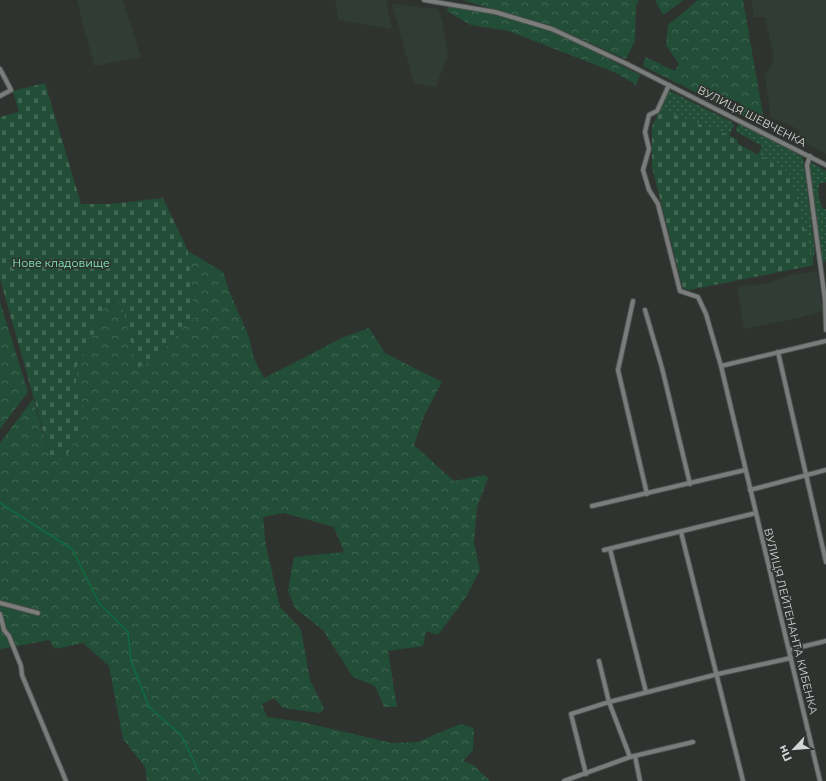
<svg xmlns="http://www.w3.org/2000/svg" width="826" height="781" font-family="Montserrat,sans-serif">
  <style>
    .built { fill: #303c35 }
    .grass { fill: url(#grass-dots) }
    .forest { fill: url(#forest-crowns) }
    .cemetery { fill: url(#cemetery-stones) }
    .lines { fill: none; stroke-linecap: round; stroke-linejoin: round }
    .stream { stroke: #0d6b43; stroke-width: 1.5 }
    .minor-casing { stroke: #4c504e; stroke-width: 6 }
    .minor { stroke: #7a7d7b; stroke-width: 4 }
    .labels { text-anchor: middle; stroke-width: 3.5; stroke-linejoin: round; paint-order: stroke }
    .street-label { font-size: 11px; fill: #d3d6d4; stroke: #2e3330 }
    .park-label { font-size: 11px; fill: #82f2b5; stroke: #2e3330 }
  </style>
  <defs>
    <pattern id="grass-dots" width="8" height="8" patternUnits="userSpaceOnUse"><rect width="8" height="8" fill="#224e37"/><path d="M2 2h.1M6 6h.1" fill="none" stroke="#416753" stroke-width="1.8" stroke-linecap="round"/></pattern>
    <pattern id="forest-crowns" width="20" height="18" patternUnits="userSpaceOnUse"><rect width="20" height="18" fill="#224e37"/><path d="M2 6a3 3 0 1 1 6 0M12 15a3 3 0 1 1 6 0" fill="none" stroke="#416753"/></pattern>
    <pattern id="cemetery-stones" width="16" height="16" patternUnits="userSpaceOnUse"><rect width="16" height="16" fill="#224e37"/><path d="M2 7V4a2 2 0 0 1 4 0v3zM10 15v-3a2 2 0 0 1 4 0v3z" fill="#416753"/></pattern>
  </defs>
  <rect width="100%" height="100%" fill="#2e3330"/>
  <g class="built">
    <path d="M77 0H123L141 57 94 66Z"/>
    <path d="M335 0H386L392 29 338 20Z"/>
    <path d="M751 0H826V154L797 138 800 130 771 117 765 76 774 60 765 17H754Z"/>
    <path d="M392 4 437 9 442 19 448 54 436 87 414 83Z"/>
    <path d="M817 271 823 311 799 318 744 329 737 287 765 284 791 275Z"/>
  </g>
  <g class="grass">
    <path d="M670 91 732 122 734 126 729 135 660 109 666 94Z"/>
    <path d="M739 123 803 157 815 252 812 260 789 172 757 156 762 146 737 132 736 129Z"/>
    <path d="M811 162 826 171V182L819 184 818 193 822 208 826 209V260L822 265 809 166Z"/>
  </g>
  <g class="forest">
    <path d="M462 0H639L636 5 635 41 626 59 552 26Z"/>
    <path d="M655 0H684L663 15Z"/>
    <path d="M698 0H743L763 115 759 122 738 114 741 103 721 96 717 103 643 66 645 57 675 71 679 64 666 45 668 25Z"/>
    <path d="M448 6 495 14 552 30 640 75 636 85 616 73 509 31 471 25 447 11Z"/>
    <path d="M188 251 223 272 230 293 249 337 254 359 264 378 342 338 369 328 385 353 442 382 424 416 414 445 454 481 485 475 488 478 477 507 474 543 480 570 466 597 438 635 426 631 423 646 388 651 397 707H384L375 686 353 677 323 630 295 608 288 591 294 557 344 552 334 527 284 513 263 517 266 546 280 607 301 629 310 680 324 709 320 713 283 708 274 698 262 704 267 717 302 722 392 743 418 742 460 724 474 728 473 750 463 761 473 765 490 781H147L145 767 123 739 109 666 83 643 55 649 49 640 0 649V443L33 399 50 455 83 407 76 385 77 365 90 344 104 307 121 300 137 367 158 358 180 330 195 317Z"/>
    <path d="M0 302 28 392 0 429Z"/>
  </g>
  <g class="cemetery">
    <path d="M45 83 81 204H110L163 198 188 251 195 317 180 330 158 358 137 368 121 300 104 307 90 344 77 365 76 385 83 407 79 430 71 450 61 459 50 455 0 279V117L19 112 13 91Z"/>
    <path d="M660 109 729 135 738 140 737 143 789 172 814 265 689 290 683 288 652 167V127Z"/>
  </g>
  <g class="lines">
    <path class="stream" d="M0 503 72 549 99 603 128 632 131 661 149 707 181 735 200 774"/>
    <g class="minor-casing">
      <g id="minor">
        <path d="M424 0 495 12 552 29 627 64 826 165"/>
        <path d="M0 69 11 90 0 96"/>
        <path d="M669 85 657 111 649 115 645 132 649 149 643 170 649 190 658 204 680 291 698 297 706 314 721 366 820 781"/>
        <path d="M810 156 807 165 825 300 826 330"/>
        <path d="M633 301 618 370 647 494"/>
        <path d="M645 310 662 368 690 484"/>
        <path d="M778 352 826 562"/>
        <path d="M721 366 826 341"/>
        <path d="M750 490 826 470"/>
        <path d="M592 506 745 470"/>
        <path d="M681 532 743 781"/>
        <path d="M610 549 646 692"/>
        <path d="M604 550 756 513"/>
        <path d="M0 603 38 613"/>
        <path d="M0 614 4 630 9 636 21 666 22 675 66 781"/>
        <path d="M789 650 826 641"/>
        <path d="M635 756 640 781"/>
        <path d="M630 757 609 702 718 674 791 658"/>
        <path d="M586 774 571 714 609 702 599 661"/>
        <path d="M564 781 630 757 693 742"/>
      </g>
    </g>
    <use href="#minor" class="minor"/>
  </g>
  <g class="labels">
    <g class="street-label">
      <text transform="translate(752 116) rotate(27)" y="4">ВУЛИЦЯ ШЕВЧЕНКА</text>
      <text transform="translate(791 621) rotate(76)" y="4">ВУЛИЦЯ ЛЕЙТЕНАНТА КИБЕНКА</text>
    </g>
    <g class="park-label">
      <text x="61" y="267">Нове кладовище</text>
    </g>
  </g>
  <g transform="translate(794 749) rotate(244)" stroke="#2e3330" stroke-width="3" paint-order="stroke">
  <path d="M0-3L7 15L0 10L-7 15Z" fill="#d3d6d4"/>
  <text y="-6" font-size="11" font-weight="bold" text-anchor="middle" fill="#d3d6d4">Пн</text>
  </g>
</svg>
